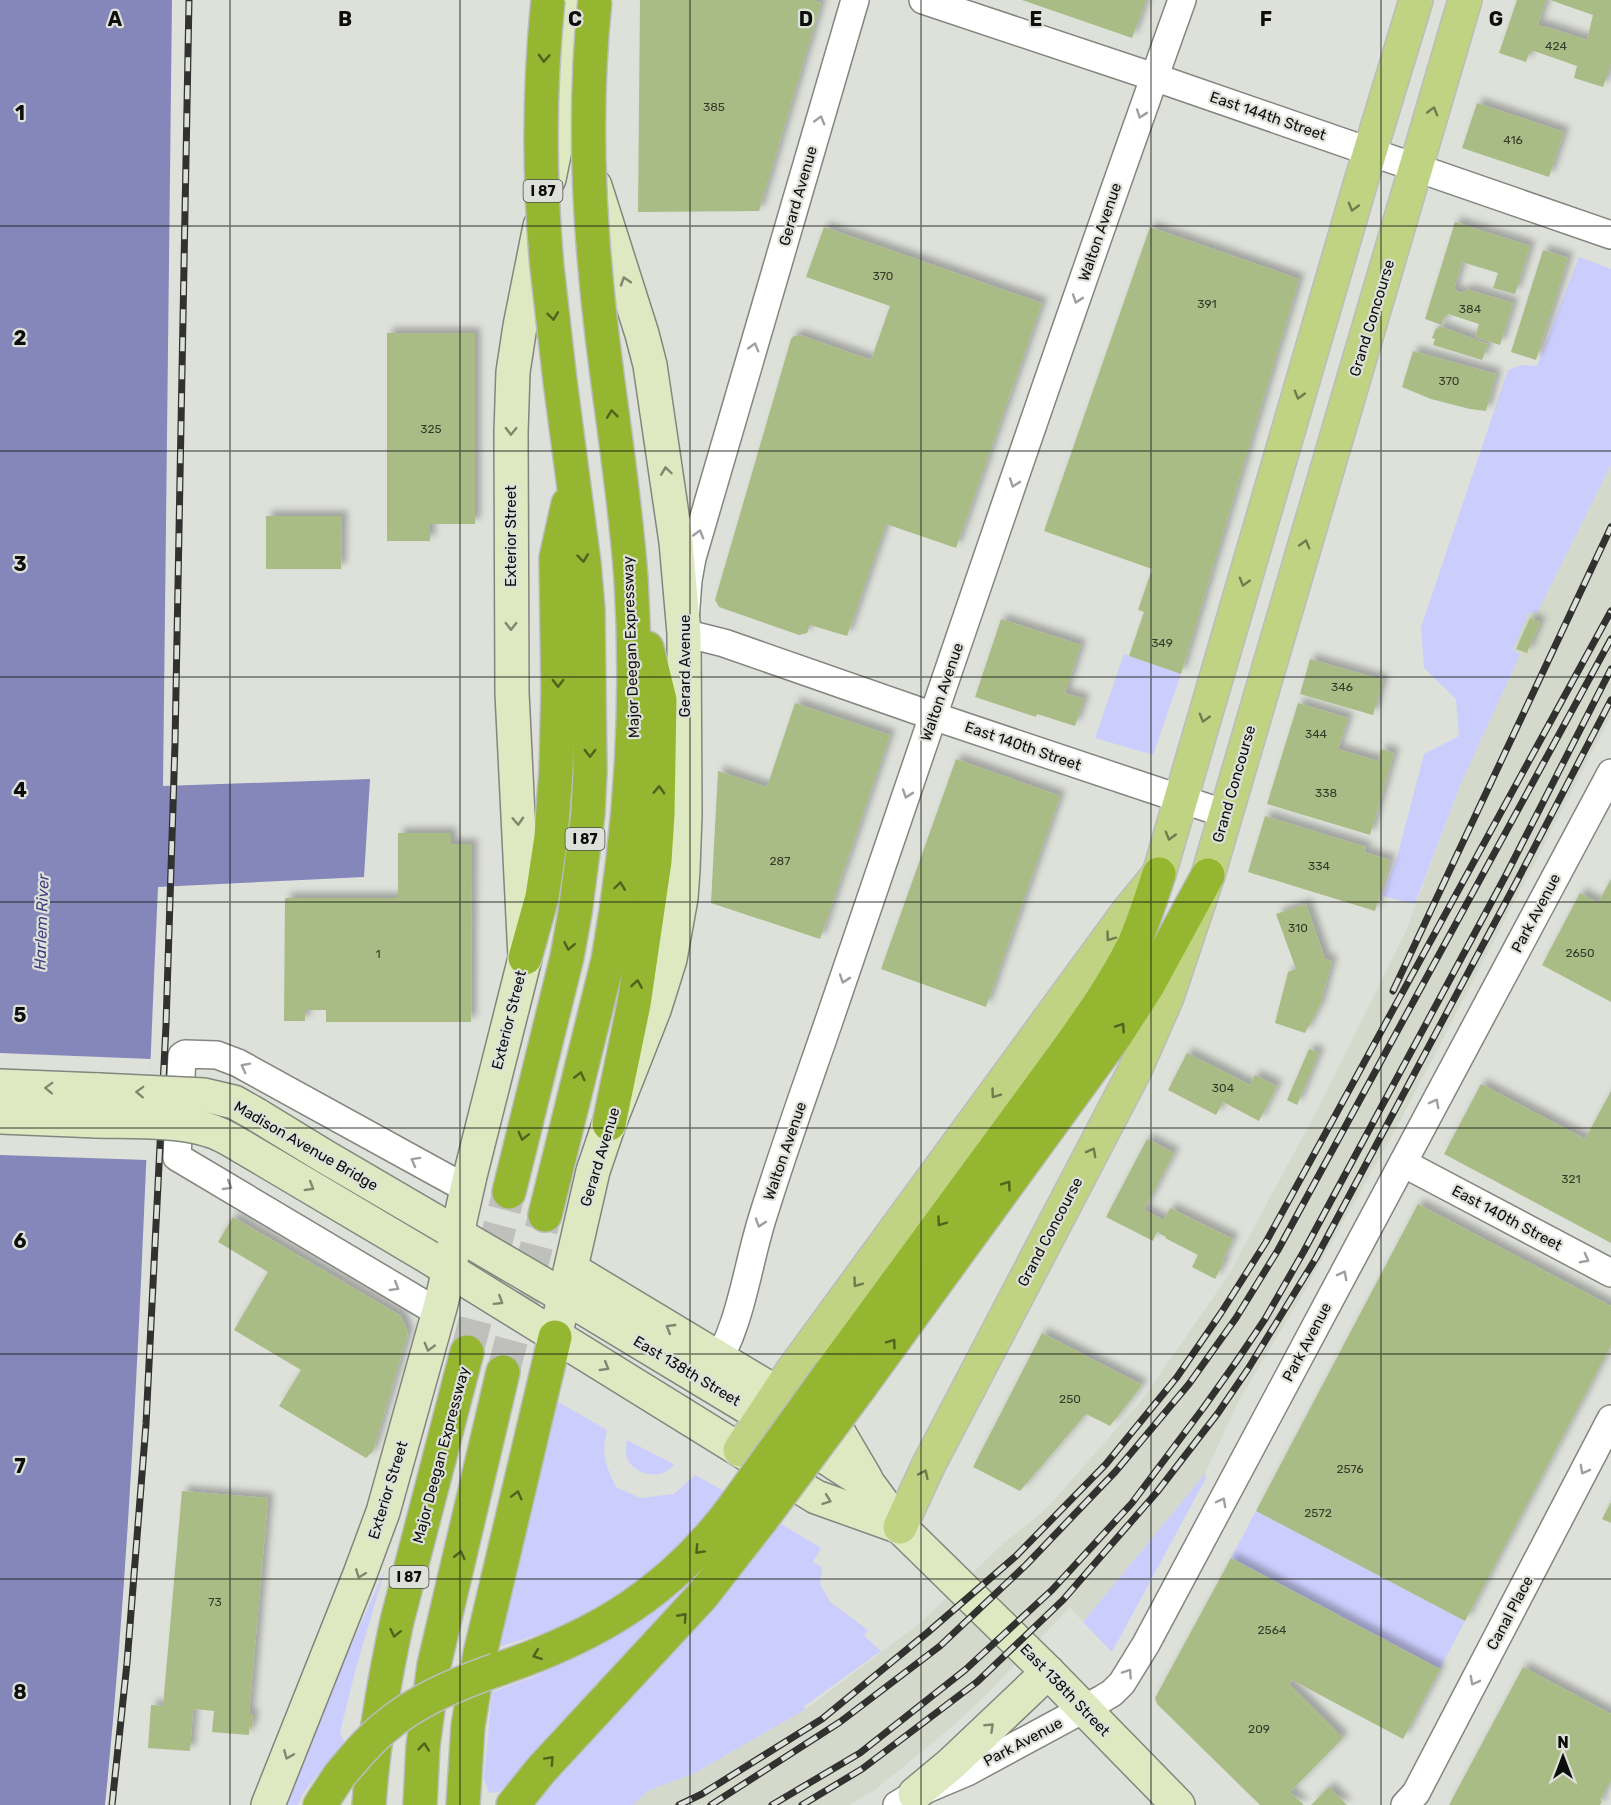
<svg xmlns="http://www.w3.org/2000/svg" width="1611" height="1805" font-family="Rubik,sans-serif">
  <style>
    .built { fill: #d4d9cb }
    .green { fill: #cbcdfd }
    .water { fill: #8587ba }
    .pier { fill: #dee0da }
    .building { fill: #aabc85; filter: url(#shadow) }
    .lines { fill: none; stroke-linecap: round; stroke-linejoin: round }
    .motorway-tunnel { stroke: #bfc0bb; stroke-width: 33; stroke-dasharray: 33 16; stroke-linecap: butt }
    .minor-casing { stroke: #83857f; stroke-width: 30 }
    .secondary-casing { stroke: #83857f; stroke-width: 36 }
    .primary-casing { stroke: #bbbcbb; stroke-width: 36 }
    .motorway-casing { stroke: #bbbcbb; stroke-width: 36 }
    .minor { stroke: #fff; stroke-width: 27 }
    .secondary { stroke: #dfe9c1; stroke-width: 33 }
    .primary { stroke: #bfd383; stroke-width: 33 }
    .motorway { stroke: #94b630; stroke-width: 33 }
    .rail-casing { stroke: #31322f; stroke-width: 7 }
    .rail { stroke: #dee0da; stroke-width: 4.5; stroke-dasharray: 14; stroke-linecap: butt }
    .secondary-bridge-casing { stroke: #83857f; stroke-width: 36; stroke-linecap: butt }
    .motorway-bridge-casing { stroke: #bbbcbb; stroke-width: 36; stroke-linecap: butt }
    .secondary-bridge { stroke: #dfe9c1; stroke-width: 33 }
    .motorway-bridge { stroke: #94b630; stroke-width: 33 }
    .oneway { stroke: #50621e }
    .oneway2 { stroke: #6f7a4d }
    .oneway3 { stroke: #9e9f9e }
    .oneway4 { stroke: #808670 }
    .grid { fill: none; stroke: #0d0e0c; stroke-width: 1.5; stroke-opacity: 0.55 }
    .labels { text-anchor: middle; stroke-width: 4.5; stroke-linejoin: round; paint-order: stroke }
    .number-label { font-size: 12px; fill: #343a2a }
    .shield { fill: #dee0da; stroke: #4c4d4a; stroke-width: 1.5 }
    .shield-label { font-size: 14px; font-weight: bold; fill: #0d0e0c }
    .street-label { font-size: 15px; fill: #0d0e0c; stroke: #dee0da }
    .water-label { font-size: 16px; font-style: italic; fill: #423f80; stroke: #dee0da }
    .grid-label { font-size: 20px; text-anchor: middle; font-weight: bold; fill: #0d0e0c; stroke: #dee0da; stroke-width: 4.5; stroke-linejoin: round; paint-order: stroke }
  </style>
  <defs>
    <filter id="shadow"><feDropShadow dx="5.5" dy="-5.5" stdDeviation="3" flood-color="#0004"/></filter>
  </defs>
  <rect width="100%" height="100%" fill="#dee0da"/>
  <path class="built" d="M1611 465V716L1400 1121 1300 1299 1239 1400 1205 1474 1083 1622 1070 1607 988 1693 953 1726 875 1790 849 1805H633L649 1790 693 1774 806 1709 919 1624 1004 1543 1046 1509 1142 1400 1228 1276 1316 1112 1406 931 1461 783 1520 655 1513 649 1529 611 1537 613Z"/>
  <g class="green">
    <path d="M1579 257 1611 269V465L1537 613 1529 612 1513 649 1520 655 1461 783 1415 904 1383 896 1398 854 1424 754 1459 736 1456 699 1424 668 1421 627 1508 370 1522 365 1537 366Z"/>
    <path d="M1124 654 1181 674 1153 755 1095 738Z"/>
    <path d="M555 1400 607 1430C601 1455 605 1464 616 1487L640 1498 674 1494 695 1475 726 1492 704 1522 655 1574 584 1617 557 1629 498 1647Z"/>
    <path d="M627 1440 674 1464C672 1466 670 1469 667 1471 655 1479 635 1473 628 1460 625 1454 626 1446 627 1440Z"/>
    <path d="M1205 1474 1206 1478 1112 1652 1083 1622Z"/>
    <path d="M1256 1511 1465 1621 1440 1669 1231 1558Z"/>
    <path d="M778 1522 821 1548 813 1562 822 1567 820 1584 830 1602 868 1630 864 1636 881 1651 803 1707 806 1709 693 1774 649 1790 633 1805H527Z"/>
    <path d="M385 1570 356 1668 340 1732 344 1742 303 1793 298 1805H284L314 1726Z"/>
    <path d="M686 1583 692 1584 514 1777 499 1792 489 1793 484 1778 492 1692 533 1677 610 1640 654 1609Z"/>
  </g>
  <path class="water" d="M0 0H172L163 786 370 779 364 877 158 887C144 1193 136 1500 105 1805H0Z"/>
  <path class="pier" d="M0 1053 151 1059 147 1160 0 1155Z"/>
  <g class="building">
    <path d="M640 0H813L821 3 759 211 638 212Z"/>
    <path d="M1022 0H1146L1132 38Z"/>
    <path d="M1517 0H1546L1538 24 1540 26H1544L1587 40 1593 15 1550 0H1611V63L1603 87 1574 78 1577 66 1534 51 1529 54 1526 62 1499 53Z"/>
    <path d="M1477 103 1564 132 1549 177 1462 148Z"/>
    <path d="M1455 222 1530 246 1515 294 1493 288 1498 273 1462 262 1454 289 1460 293 1466 291V289L1513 303 1500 345 1475 337 1479 324 1448 314 1443 319 1442 325 1425 319Z"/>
    <path d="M824 227 1042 303 956 548 886 524 847 636 810 625 807 633 799 635 719 607 715 600 791 339 794 336 800 335 871 360 890 306 806 277Z"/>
    <path d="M1150 227 1299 279 1181 674 1129 656 1144 612 1138 610 1152 569 1044 531Z"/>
    <path d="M1543 250 1568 258 1536 360 1511 352Z"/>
    <path d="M1439 326 1488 344 1482 360 1433 345 1435 339 1432 338 1436 328 1438 329Z"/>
    <path d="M387 333H475V524H430V541H387Z"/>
    <path d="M1413 351 1496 374 1486 411 1470 409 1431 399 1402 387Z"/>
    <path d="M266 516H342L341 569H266Z"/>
    <path d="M1530 618 1540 622 1527 653 1516 649Z"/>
    <path d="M1001 619 1081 645 1065 693 1084 699 1075 726 1037 714 1036 717 975 697Z"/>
    <path d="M1310 659 1383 680 1373 715 1300 694Z"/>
    <path d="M795 703 890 735 820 939 711 903 718 771 767 787Z"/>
    <path d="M1298 703 1348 718 1338 749 1378 761 1381 749 1394 753 1370 835 1267 804Z"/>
    <path d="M956 759 1060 796 986 1007 881 969Z"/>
    <path d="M1265 816 1366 847 1364 852 1390 860 1375 911 1248 872Z"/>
    <path d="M398 833H451V844H472L471 1022H326V1010H305V1021H284L285 898H398Z"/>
    <path d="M1611 879V1002L1542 965 1580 893 1598 903Z"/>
    <path d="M1306 904 1325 959 1332 961 1320 1005 1305 1033 1275 1023 1288 972 1296 969 1276 914Z"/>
    <path d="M1309 1049 1319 1053 1297 1105 1287 1100Z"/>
    <path d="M1187 1053 1250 1085 1255 1075 1277 1086 1259 1121 1223 1102 1216 1115 1168 1090Z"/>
    <path d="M1481 1084 1585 1139 1611 1091V1243L1444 1154Z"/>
    <path d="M1147 1139 1174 1153 1144 1210 1164 1220 1170 1208 1233 1239 1222 1261 1224 1262 1215 1279 1192 1267 1198 1255 1165 1238 1166 1237 1157 1232 1153 1241 1106 1217Z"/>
    <path d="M1418 1204 1611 1306V1345L1465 1621 1256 1511Z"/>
    <path d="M233 1217 401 1316 408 1333 373 1451 366 1458 279 1406 301 1370 234 1330 268 1272 218 1242Z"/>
    <path d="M1042 1333 1142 1385 1110 1426 1086 1414 1020 1491 973 1467Z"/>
    <path d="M182 1491 268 1498 249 1714H253L252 1728 249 1727V1735L212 1732 214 1711 193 1709 190 1751 148 1748 151 1705 163 1706Z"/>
    <path d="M1611 1502V1523L1602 1519Z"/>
    <path d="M1231 1558 1440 1669 1403 1739 1292 1680 1289 1684 1343 1738 1290 1792 1304 1805H1260L1157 1704 1155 1698Z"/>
    <path d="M1523 1667 1611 1714V1780L1600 1800 1602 1801 1600 1805H1449Z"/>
    <path d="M1329 1787 1347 1805H1311Z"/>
  </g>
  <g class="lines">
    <g class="motorway-tunnel">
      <path d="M467 1352 509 1192"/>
      <path d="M503 1372 545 1215"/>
    </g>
    <g class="minor-casing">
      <g id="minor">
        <path d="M855 0 692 558 688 580 684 633 724 643 933 716 1226 814"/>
        <path d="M923 0 1154 77 1611 235"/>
        <path d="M1403 1163 1611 1273"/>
        <path d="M439 1313 177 1157 182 1056 185 1054 217 1055 238 1063 467 1189"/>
        <path d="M710 1374C742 1326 746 1269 763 1216 784 1148 808 1082 831 1015 947 676 1061 337 1182 0"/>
        <path d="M897 1805 915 1794 967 1772 1102 1699 1112 1693 1122 1683 1146 1644 1611 773"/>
        <path d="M1405 1805 1416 1793 1611 1419"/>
      </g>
    </g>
    <g class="secondary-casing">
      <g id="secondary">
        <path d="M549 179 566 96 571 0"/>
        <path d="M0 1086 99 1090"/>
        <path d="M257 1115 324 1156 565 1297 762 1416 870 1486 900 1527 1048 1672 1178 1805"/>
        <path d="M0 1117 97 1121"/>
        <path d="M241 1146 425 1255 816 1497 900 1527"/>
        <path d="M571 1269 777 1393 839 1433 866 1479"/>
        <path d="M555 1337 593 1171 609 1124 654 1010 670 959 681 898 683 870 685 814 684 633 676 542 650 365 642 334 595 186"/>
        <path d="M915 1794 951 1764 1048 1672"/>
        <path d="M268 1805 360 1574 383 1512 441 1304 470 1176 525 958 512 693 511 432 513 372 520 326 540 226"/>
      </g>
    </g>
    <g class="primary-casing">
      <g id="primary">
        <path d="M740 1450 793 1370 1127 913 1159 874 1362 178 1416 0"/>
        <path d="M900 1527 928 1466 1135 1070 1167 997 1208 875 1465 0"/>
      </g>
    </g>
    <g class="motorway-casing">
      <g id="motorway">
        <path d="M525 958 542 897 551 837 556 770 558 690 556 558 568 504"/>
        <path d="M609 1124 634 1004 655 861 658 814 660 700 647 648"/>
        <path d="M509 1192 567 957 575 913 588 814 590 771 588 609 584 563 560 381"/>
        <path d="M545 1215 608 960C631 832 639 709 631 579 626 508 615 437 606 367"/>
        <path d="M831 1372 1065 1053C1090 1018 1115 983 1134 944 1144 921 1151 898 1159 874"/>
        <path d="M858 1390 1116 1035 1147 987 1208 875"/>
        <path d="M496 1670C598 1636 672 1591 736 1504"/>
        <path d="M320 1805 339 1776"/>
        <path d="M369 1805C373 1743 384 1682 397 1621L467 1352"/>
        <path d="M420 1805 423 1746 434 1665 503 1372"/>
        <path d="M463 1805 468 1726 480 1654 555 1337"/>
        <path d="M513 1805 541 1770 702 1596 762 1519"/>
      </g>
    </g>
    <use href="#minor" class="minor"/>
    <use href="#secondary" class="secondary"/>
    <use href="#primary" class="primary"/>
    <use href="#motorway" class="motorway"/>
    <g class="rail-casing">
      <g id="rail">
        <path d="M1393 991 1611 527"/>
        <path d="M112 1805 127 1663 146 1424 166 1025 175 744 189 0"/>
        <path d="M679 1805 702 1794 822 1719 927 1633 1016 1556 1106 1464 1177 1377 1221 1313 1266 1242 1611 611"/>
        <path d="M711 1805 840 1722 940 1646 1026 1565 1116 1471 1189 1384 1236 1318 1278 1250 1611 639"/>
        <path d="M772 1805 860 1753 965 1670 1052 1590 1132 1503 1204 1407 1236 1362 1265 1319 1304 1251 1506 875 1611 669"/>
        <path d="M802 1805 862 1769 977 1682 1063 1600 1157 1492 1218 1413 1248 1369 1316 1258 1517 881 1611 700"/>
      </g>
    </g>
    <use href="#rail" class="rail"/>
    <g class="secondary-bridge-casing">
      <g id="secondary-bridge">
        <path d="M99 1090 204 1095 234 1102 257 1115"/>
        <path d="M97 1121C129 1122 178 1120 208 1130 220 1133 231 1140 241 1146"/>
      </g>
    </g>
    <g class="motorway-bridge-casing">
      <g id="motorway-bridge">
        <path d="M548 0C539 88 539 179 547 267 551 305 556 343 560 381"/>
        <path d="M595 0C582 123 590 245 606 367"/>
        <path d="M736 1504 831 1372"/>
        <path d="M762 1519 858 1390"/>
        <path d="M339 1776C353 1759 367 1742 384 1728 416 1700 457 1684 496 1670"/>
      </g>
    </g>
    <use href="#secondary-bridge" class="secondary-bridge"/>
    <use href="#motorway-bridge" class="motorway-bridge"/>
  </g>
  <defs><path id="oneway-chevron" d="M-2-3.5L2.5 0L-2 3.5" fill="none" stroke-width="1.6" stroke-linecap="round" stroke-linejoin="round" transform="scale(1.5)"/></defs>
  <g class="oneway">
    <use href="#oneway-chevron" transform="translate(544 58) rotate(93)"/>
    <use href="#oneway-chevron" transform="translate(553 316) rotate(83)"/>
    <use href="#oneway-chevron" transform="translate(612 414) rotate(-97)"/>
    <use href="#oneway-chevron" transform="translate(583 558) rotate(83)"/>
    <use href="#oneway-chevron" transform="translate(558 683) rotate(90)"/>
    <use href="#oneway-chevron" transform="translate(590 753) rotate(90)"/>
    <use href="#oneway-chevron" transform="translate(659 790) rotate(-88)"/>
    <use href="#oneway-chevron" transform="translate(620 886) rotate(-82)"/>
    <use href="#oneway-chevron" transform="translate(569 946) rotate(101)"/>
    <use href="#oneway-chevron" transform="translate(637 984) rotate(-81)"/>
    <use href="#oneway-chevron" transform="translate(1121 1027) rotate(-56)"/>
    <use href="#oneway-chevron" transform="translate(580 1076) rotate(-76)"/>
    <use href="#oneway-chevron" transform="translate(523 1136) rotate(104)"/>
    <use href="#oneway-chevron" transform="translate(1007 1185) rotate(-54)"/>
    <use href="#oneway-chevron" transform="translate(941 1222) rotate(126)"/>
    <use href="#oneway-chevron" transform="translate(892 1343) rotate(-54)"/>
    <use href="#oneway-chevron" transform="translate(517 1495) rotate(-76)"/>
    <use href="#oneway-chevron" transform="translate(699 1550) rotate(133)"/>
    <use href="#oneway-chevron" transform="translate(460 1555) rotate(-77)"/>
    <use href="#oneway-chevron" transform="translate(683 1617) rotate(-48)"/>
    <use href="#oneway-chevron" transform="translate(395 1633) rotate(102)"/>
    <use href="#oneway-chevron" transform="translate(537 1655) rotate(159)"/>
    <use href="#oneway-chevron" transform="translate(424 1747) rotate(-84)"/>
    <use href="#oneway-chevron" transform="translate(550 1760) rotate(-47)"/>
  </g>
  <g class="oneway2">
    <use href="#oneway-chevron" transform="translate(1433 111) rotate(-74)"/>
    <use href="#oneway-chevron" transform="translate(1353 207) rotate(106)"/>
    <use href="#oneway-chevron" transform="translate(1299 395) rotate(106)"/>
    <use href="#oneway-chevron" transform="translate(1305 544) rotate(-74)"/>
    <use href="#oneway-chevron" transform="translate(1244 582) rotate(106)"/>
    <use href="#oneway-chevron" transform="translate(1204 718) rotate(106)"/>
    <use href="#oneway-chevron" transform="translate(1170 836) rotate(106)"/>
    <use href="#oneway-chevron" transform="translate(1110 937) rotate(126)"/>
    <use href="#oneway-chevron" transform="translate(995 1094) rotate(126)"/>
    <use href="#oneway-chevron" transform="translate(1092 1152) rotate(-62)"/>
    <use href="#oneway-chevron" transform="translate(857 1283) rotate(126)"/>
    <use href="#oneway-chevron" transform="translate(924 1474) rotate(-65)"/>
  </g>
  <g class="oneway3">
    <use href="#oneway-chevron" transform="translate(1141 114) rotate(109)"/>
    <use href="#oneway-chevron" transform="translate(820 120) rotate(-74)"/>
    <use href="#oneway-chevron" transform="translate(1077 299) rotate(109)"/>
    <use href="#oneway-chevron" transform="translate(754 347) rotate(-74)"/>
    <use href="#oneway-chevron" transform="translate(1014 483) rotate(109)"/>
    <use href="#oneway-chevron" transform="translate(699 534) rotate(-74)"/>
    <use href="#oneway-chevron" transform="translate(907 794) rotate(109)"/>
    <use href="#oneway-chevron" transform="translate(844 979) rotate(109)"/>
    <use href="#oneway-chevron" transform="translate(245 1067) rotate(-153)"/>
    <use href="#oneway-chevron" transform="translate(1435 1103) rotate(-62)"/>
    <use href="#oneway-chevron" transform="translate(415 1161) rotate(-151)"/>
    <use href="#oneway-chevron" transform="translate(228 1186) rotate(31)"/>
    <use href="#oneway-chevron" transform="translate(760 1223) rotate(107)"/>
    <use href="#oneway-chevron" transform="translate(1585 1259) rotate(28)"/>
    <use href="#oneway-chevron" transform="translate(1343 1275) rotate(-62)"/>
    <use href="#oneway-chevron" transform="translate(395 1287) rotate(31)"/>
    <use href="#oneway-chevron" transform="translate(1584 1470) rotate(118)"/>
    <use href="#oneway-chevron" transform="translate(1222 1502) rotate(-62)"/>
    <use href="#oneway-chevron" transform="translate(1128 1673) rotate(-56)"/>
    <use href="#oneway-chevron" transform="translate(1474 1681) rotate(118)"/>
  </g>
  <g class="oneway4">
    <use href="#oneway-chevron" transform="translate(625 281) rotate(-108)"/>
    <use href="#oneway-chevron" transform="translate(511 431) rotate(91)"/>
    <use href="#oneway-chevron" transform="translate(666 471) rotate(-98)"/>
    <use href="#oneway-chevron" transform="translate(511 626) rotate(90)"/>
    <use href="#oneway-chevron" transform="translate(518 821) rotate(87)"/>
    <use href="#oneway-chevron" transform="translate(49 1088) rotate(-178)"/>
    <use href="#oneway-chevron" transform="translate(140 1092) rotate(-178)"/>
    <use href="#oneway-chevron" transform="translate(310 1187) rotate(31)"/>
    <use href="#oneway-chevron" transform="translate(499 1301) rotate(32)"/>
    <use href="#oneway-chevron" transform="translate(670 1328) rotate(-149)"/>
    <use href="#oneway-chevron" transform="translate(429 1347) rotate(105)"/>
    <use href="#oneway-chevron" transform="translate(605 1367) rotate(31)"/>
    <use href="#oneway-chevron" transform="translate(827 1500) rotate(20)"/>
    <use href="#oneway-chevron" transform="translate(360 1574) rotate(111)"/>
    <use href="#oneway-chevron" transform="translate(990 1727) rotate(-43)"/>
    <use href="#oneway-chevron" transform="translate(288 1755) rotate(112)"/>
  </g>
  <path class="grid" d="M230 0V1805M460 0V1805M690 0V1805M921 0V1805M1151 0V1805M1381 0V1805M0 226H1611M0 451H1611M0 677H1611M0 902H1611M0 1128H1611M0 1354H1611M0 1579H1611"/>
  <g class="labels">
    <g class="number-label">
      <text x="1556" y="50">424</text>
      <text x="714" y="111">385</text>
      <text x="1513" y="144">416</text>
      <text x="883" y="280">370</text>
      <text x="1207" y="308">391</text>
      <text x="1470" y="313">384</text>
      <text x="1449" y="385">370</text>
      <text x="431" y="433">325</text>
      <text x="1162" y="647">349</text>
      <text x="1342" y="691">346</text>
      <text x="1316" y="738">344</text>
      <text x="1326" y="797">338</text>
      <text x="780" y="865">287</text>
      <text x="1319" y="870">334</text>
      <text x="1298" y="932">310</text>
      <text x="1580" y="957">2650</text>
      <text x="378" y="958">1</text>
      <text x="1223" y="1092">304</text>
      <text x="1571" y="1183">321</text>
      <text x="1070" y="1403">250</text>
      <text x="1350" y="1473">2576</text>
      <text x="1318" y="1517">2572</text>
      <text x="215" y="1606">73</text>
      <text x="1272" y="1634">2564</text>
      <text x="1259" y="1733">209</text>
    </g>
    <g class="shield">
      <rect x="523.5" y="180" width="39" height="22" rx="4.5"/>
      <rect x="565.5" y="828" width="39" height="22" rx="4.5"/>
      <rect x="389.5" y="1566" width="39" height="22" rx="4.5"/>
    </g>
    <g class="shield-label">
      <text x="543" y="196">I 87</text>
      <text x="585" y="844">I 87</text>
      <text x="409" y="1582">I 87</text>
    </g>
    <g class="street-label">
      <text transform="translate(1268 116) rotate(19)" y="5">East 144th Street</text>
      <text transform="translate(798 196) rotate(-74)" y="5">Gerard Avenue</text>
      <text transform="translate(1100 232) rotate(-71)" y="5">Walton Avenue</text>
      <text transform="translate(1372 318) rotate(-73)" y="5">Grand Concourse</text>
      <text transform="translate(511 536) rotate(-90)" y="5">Exterior Street</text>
      <text transform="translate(631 647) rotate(-92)" y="5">Major Deegan Expressway</text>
      <text transform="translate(685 666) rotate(-90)" y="5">Gerard Avenue</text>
      <text transform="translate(942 692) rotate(-71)" y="5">Walton Avenue</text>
      <text transform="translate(1023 746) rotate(19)" y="5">East 140th Street</text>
      <text transform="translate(1234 784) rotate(-74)" y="5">Grand Concourse</text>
      <text transform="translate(1536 913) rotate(-62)" y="5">Park Avenue</text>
      <text transform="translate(509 1020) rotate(-76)" y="5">Exterior Street</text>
      <text transform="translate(306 1146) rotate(30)" y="5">Madison Avenue Bridge</text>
      <text transform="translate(785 1151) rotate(-71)" y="5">Walton Avenue</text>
      <text transform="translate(600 1157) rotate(-73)" y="5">Gerard Avenue</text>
      <text transform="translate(1507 1218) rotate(28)" y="5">East 140th Street</text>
      <text transform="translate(1050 1232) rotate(-62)" y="5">Grand Concourse</text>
      <text transform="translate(1307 1342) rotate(-62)" y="5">Park Avenue</text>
      <text transform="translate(687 1371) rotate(31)" y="5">East 138th Street</text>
      <text transform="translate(441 1455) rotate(-75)" y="5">Major Deegan Expressway</text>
      <text transform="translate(388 1490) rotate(-73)" y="5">Exterior Street</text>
      <text transform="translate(1510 1613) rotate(-62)" y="5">Canal Place</text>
      <text transform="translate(1065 1690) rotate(46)" y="5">East 138th Street</text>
      <text transform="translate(1023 1742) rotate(-28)" y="5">Park Avenue</text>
    </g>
    <g class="water-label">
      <text transform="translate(41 922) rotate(-88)" y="6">Harlem River</text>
    </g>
  </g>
  <g class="grid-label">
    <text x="115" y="26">A</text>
    <text x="345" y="26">B</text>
    <text x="575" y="26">C</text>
    <text x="806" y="26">D</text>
    <text x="1036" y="26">E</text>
    <text x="1266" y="26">F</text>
    <text x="1496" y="26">G</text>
    <text x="20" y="120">1</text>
    <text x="20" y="345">2</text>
    <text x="20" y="571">3</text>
    <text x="20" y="797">4</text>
    <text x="20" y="1022">5</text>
    <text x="20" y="1248">6</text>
    <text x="20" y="1473">7</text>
    <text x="20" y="1699">8</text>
  </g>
  <g transform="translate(1563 1757)" stroke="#dee0da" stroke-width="4.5" paint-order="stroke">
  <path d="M0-4.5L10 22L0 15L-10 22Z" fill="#0d0e0c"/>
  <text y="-9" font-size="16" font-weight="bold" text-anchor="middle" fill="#0d0e0c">N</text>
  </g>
</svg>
